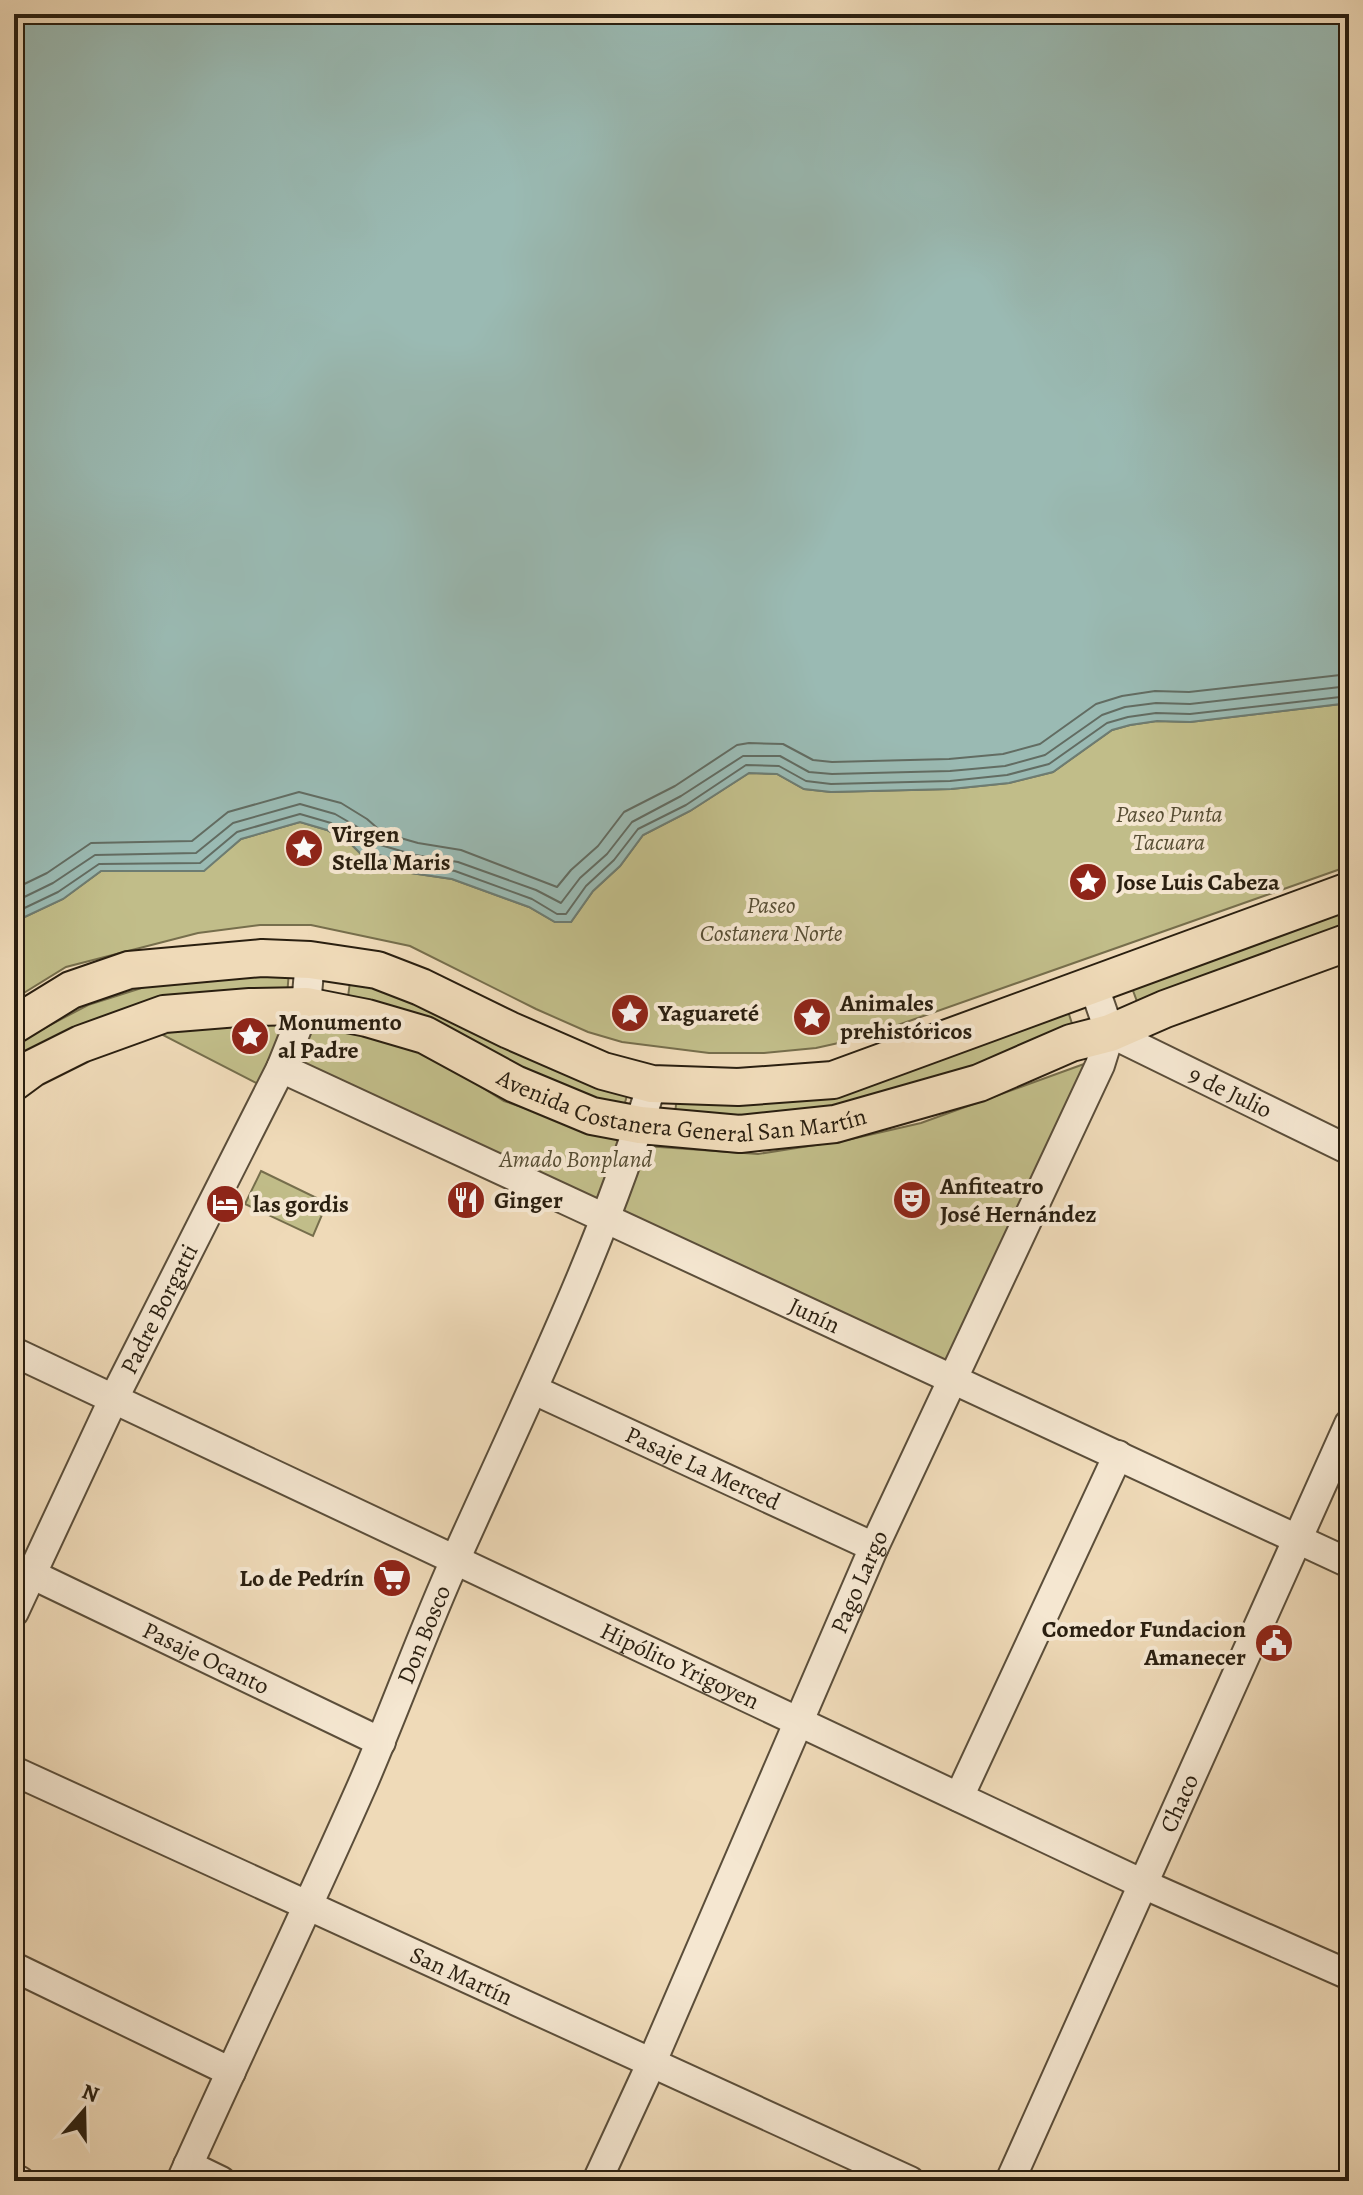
<svg xmlns="http://www.w3.org/2000/svg" width="1363" height="2195" font-family="Alegreya,serif">
  <style>
    .green { fill: #c1bd89; stroke: #766e4c; stroke-width: 2 }
    .water { fill: #9abab3; stroke: #6d7c72; stroke-width: 2 }
    .lines { fill: none; stroke-linecap: round; stroke-linejoin: round }
    .shore { stroke: #626c62; stroke-width: 2 }
    .minor-casing { stroke: #5b4e3a; stroke-width: 32 }
    .major-casing { stroke: #2a1f10; stroke-width: 40 }
    .minor { stroke: #f5e7d1; stroke-width: 28 }
    .major { stroke: #efdab8; stroke-width: 36 }
    .labels { text-anchor: middle; stroke-width: 8; stroke-linejoin: round; paint-order: stroke }
    .park-label { font-size: 24px; font-style: italic; fill: #574e34; stroke: #f5e7d1 }
    .poi-label { font-size: 24px; font-weight: bold; fill: #2a1f10; stroke: #f5e7d1; text-anchor: start }
    .street-label { font-size: 24px; fill: #2a1f10; stroke: #f5e7d1 }
  </style>
  <rect width="100%" height="100%" fill="#efdab8"/>
  <filter id="stains"><feTurbulence type="fractalNoise" baseFrequency=".0025" numOctaves="4"/><feColorMatrix values="0 0 0 0 .2 0 0 0 0 .09 0 0 0 0 .02 0 0 0 .5 -.17"/></filter>
  <radialGradient id="worn" r=".72"><stop offset=".6" stop-color="#630" stop-opacity="0"/><stop offset="1" stop-color="#630" stop-opacity=".3"/></radialGradient>
  <g class="green">
    <path d="M1349 703V866L861 1038 816 1048 764 1053H709L622 1042 588 1032 536 1009 410 946 311 925H260L198 933 66 967 14 999V922L63 899 101 871H203L241 839 300 822 327 830 351 844 367 860 411 873 452 879 529 907 555 922H571L593 891 620 866 643 835 690 811 749 773 777 774 804 789 831 792 951 789 1009 783 1053 772 1112 730 1130 725 1157 721 1190 722Z"/>
    <path d="M1349 907V932L1139 1007 1131 985Z"/>
    <path d="M289 971 287 996 14 1072V1044L88 1005 154 984Z"/>
    <path d="M350 982 394 990 630 1085 624 1106 587 1102 347 1004Z"/>
    <path d="M1067 1008 1074 1030 882 1099 748 1118 675 1115 677 1094 748 1095Z"/>
    <path d="M311 1014 427 1053 504 1101 557 1119 624 1137 597 1208 289 1063Z"/>
    <path d="M282 1019 288 1027 260 1085 155 1031Z"/>
    <path d="M1084 1064 1091 1073 949 1371 615 1218 645 1146 758 1154 847 1140 921 1123Z"/>
    <path d="M261 1171 327 1203 313 1236 245 1204Z"/>
  </g>
  <path class="water" d="M14 14H1349V703L1190 722 1157 721 1130 725 1112 730 1053 772 1009 783 951 789 831 792 804 789 777 774 749 773 690 811 643 835 620 866 593 891 571 922H555L529 907 452 879 411 873 367 860 351 844 327 830 300 822 241 839 204 871H101L63 899 14 922Z"/>
  <g class="lines">
    <g class="shore">
      <path d="M14 889 47 873 91 843 192 841 228 812 299 792 341 803 367 819 383 833 418 843 461 850 557 887 571 870 598 846 624 812 675 786 737 745 749 743 783 744 813 760 832 762 949 759 1003 754 1040 744 1096 704 1122 696 1155 691 1189 692 1349 674"/>
      <path d="M14 902 53 883 95 855 196 853 233 823 300 804 335 814 361 829 377 844 415 855 458 862 536 890 561 903 580 878 607 854 632 822 681 796 743 756H780L809 772 832 774 950 771 1005 766 1045 755 1102 715 1125 707 1156 703 1190 704 1349 686"/>
      <path d="M14 913 58 892 99 864 200 863 237 832 300 814 331 823 355 838 372 853 413 865 455 871 532 899 557 914H566L586 886 614 860 638 829 686 805 746 765 779 766 806 781 831 784 950 781 1007 775 1049 764 1107 723 1128 717 1156 713 1190 714 1349 696"/>
    </g>
    <g class="minor-casing">
      <g id="minor">
        <path id="s1" d="M1110 1033 1349 1150"/>
        <path id="s2" d="M281 1068 1349 1563"/>
        <path id="s3" d="M14 1352 1143 1884 1349 1975"/>
        <path id="s4" d="M534 1390 874 1547"/>
        <path id="s5" d="M31 1574 381 1742"/>
        <path id="s6" d="M14 1612 113 1400 281 1068 306 1006 310 960"/>
        <path id="s7" d="M14 1771 910 2181"/>
        <path d="M959 1797 1118 1455"/>
        <path d="M14 1967 231 2072"/>
        <path d="M188 2165 221 2181"/>
        <path d="M14 2178 20 2181"/>
        <path id="s8" d="M181 2181C241 2047 305 1915 364 1781 396 1707 423 1631 456 1558 526 1402 602 1248 652 1084"/>
        <path id="s9" d="M597 2181 651 2064 874 1547 1100 1065 1110 1033 1093 984"/>
        <path id="s10" d="M1010 2181 1349 1424"/>
      </g>
    </g>
    <g class="major-casing">
      <g id="major">
        <path d="M14 1025 71 990 129 970 262 958 310 960 377 970 421 987 509 1030 603 1071 652 1084 738 1087 833 1080 1349 891"/>
        <path id="s11" d="M14 1082 33 1068 81 1044 164 1014 250 1007 306 1006 367 1018 425 1035 515 1084 592 1116 640 1125 740 1134 835 1124 979 1083 1071 1043 1110 1033 1165 1009 1349 942"/>
      </g>
    </g>
    <use href="#minor" class="minor"/>
    <use href="#major" class="major"/>
  </g>
  <defs>
    <g id="sight-disc" transform="scale(2)"><circle r="9.5" fill="#8f2418" stroke="#f5e7d1"/><path d="M0-6L1.8-2.2L6-1.7L2.9 1.2L3.7 5.4L0 3.3L-3.7 5.4L-2.9 1.2L-6-1.7L-1.8-2.2Z" fill="#fff"/></g>
    <g id="restaurant-disc" transform="scale(2)"><circle r="9.5" fill="#8f2418" stroke="#f5e7d1"/><path d="M-5-6h1v4h1v-4h1v4h1v-4h1v5L-1.5 .5V6h-2V.5L-5-1ZM5-6V6H3V1.5H1.5Q1.5-4 5-6Z" fill="#fff"/></g>
    <g id="theatre-disc" transform="scale(2)"><circle r="9.5" fill="#8f2418" stroke="#f5e7d1"/><path d="M-5-5.5Q0-4 5-5.5V0Q5 5 0 6Q-5 5-5 0ZM-3.3-2.5H-1v1.5H-3.3ZM1-2.5H3.3v1.5H1ZM-2.8 1Q0 5.5 2.8 1Z" fill="#fff"/></g>
    <g id="hotel-disc" transform="scale(2)"><circle r="9.5" fill="#8f2418" stroke="#f5e7d1"/><path d="M-6-4.5h1.5V1H6V5H4.5V3h-9V5H-6ZM-4 0a1.8 1.8 0 1 1 3.6 0ZM.5 0V-2.5h3Q6-2.5 6 0Z" fill="#fff"/></g>
    <g id="supermarket-disc" transform="scale(2)"><circle r="9.5" fill="#8f2418" stroke="#f5e7d1"/><path d="M-6-5.5h2.5l.6 2H6L4.5 2H-2.5L-4.4-4H-6ZM-1.5 3.2a1.3 1.3 0 1 0 .1 0ZM3 3.2a1.3 1.3 0 1 0 .1 0Z" fill="#fff"/></g>
    <g id="civic-disc" transform="scale(2)"><circle r="9.5" fill="#8f2418" stroke="#f5e7d1"/><path d="M-.6-6.5H3V-4.5H.6V-3L4-1V1h2V6H-6V1h2V-1L-.6-3ZM-1.2 2.5V6h2.4V2.5Z" fill="#fff"/></g>
  </defs>
  <g fill-rule="evenodd">
    <use href="#sight-disc" x="304" y="848"/>
    <use href="#sight-disc" x="1088" y="882"/>
    <use href="#sight-disc" x="630" y="1013"/>
    <use href="#sight-disc" x="812" y="1017"/>
    <use href="#sight-disc" x="250" y="1036"/>
    <use href="#restaurant-disc" x="466" y="1200"/>
    <use href="#theatre-disc" x="912" y="1200"/>
    <use href="#hotel-disc" x="225" y="1204"/>
    <use href="#supermarket-disc" x="392" y="1578"/>
    <use href="#civic-disc" x="1274" y="1643"/>
  </g>
  <g class="labels">
    <g class="park-label">
      <text x="1169" y="822">Paseo Punta<tspan x="1169" dy="28">Tacuara</tspan></text>
      <text x="771" y="913">Paseo<tspan x="771" dy="28">Costanera Norte</tspan></text>
      <text x="576" y="1167">Amado Bonpland</text>
    </g>
    <g class="poi-label">
      <text x="332" y="842">Virgen<tspan x="332" dy="28">Stella Maris</tspan></text>
      <text x="1116" y="890">Jose Luis Cabeza</text>
      <text x="840" y="1011">Animales<tspan x="840" dy="28">prehistóricos</tspan></text>
      <text x="658" y="1021">Yaguareté</text>
      <text x="278" y="1030">Monumento<tspan x="278" dy="28">al Padre</tspan></text>
      <text x="940" y="1194">Anfiteatro<tspan x="940" dy="28">José Hernández</tspan></text>
      <text x="494" y="1208">Ginger</text>
      <text x="253" y="1212">las gordis</text>
      <text x="364" y="1586" text-anchor="end">Lo de Pedrín</text>
      <text x="1246" y="1637" text-anchor="end">Comedor Fundacion<tspan x="1246" dy="28">Amanecer</tspan></text>
    </g>
    <g class="street-label">
      <text dy="8" stroke="none"><textPath href="#s11" startOffset="704">Avenida Costanera General San Martín</textPath></text>
      <text dy="8" stroke="none"><textPath href="#s1" startOffset="134">9 de Julio</textPath></text>
      <text dy="8" stroke="none"><textPath href="#s6" startOffset="336">Padre Borgatti</textPath></text>
      <text dy="8" stroke="none"><textPath href="#s2" startOffset="588">Junín</textPath></text>
      <text dy="8" stroke="none"><textPath href="#s4" startOffset="186">Pasaje La Merced</textPath></text>
      <text dy="8" stroke="none"><textPath href="#s9" startOffset="654">Pago Largo</textPath></text>
      <text dy="8" stroke="none"><textPath href="#s8" startOffset="598">Don Bosco</textPath></text>
      <text dy="8" stroke="none"><textPath href="#s5" startOffset="194">Pasaje Ocanto</textPath></text>
      <text dy="8" stroke="none"><textPath href="#s3" startOffset="736">Hipólito Yrigoyen</textPath></text>
      <text dy="8" stroke="none"><textPath href="#s10" startOffset="414">Chaco</textPath></text>
      <text dy="8" stroke="none"><textPath href="#s7" startOffset="492">San Martín</textPath></text>
    </g>
  </g>
  <rect width="1363" height="2195" fill="none" stroke="#efdab8" stroke-width="48"/>
  <rect x="16" y="16" width="1331" height="2163" fill="none" stroke="#2a1f10" stroke-width="4"/>
  <rect x="24" y="24" width="1315" height="2147" fill="none" stroke="#2a1f10" stroke-width="2"/>
  <g transform="translate(84 2111) rotate(20)" stroke="#f5e7d1" stroke-width="6" paint-order="stroke">
  <path d="M0-6L14 30L0 20L-14 30Z" fill="#2a1f10"/>
  <text y="-12" font-size="22" font-weight="bold" text-anchor="middle" fill="#2a1f10">N</text>
  </g>
  <rect width="100%" height="100%" filter="url(#stains)"/>
  <rect width="100%" height="100%" fill="url(#worn)"/>
</svg>
